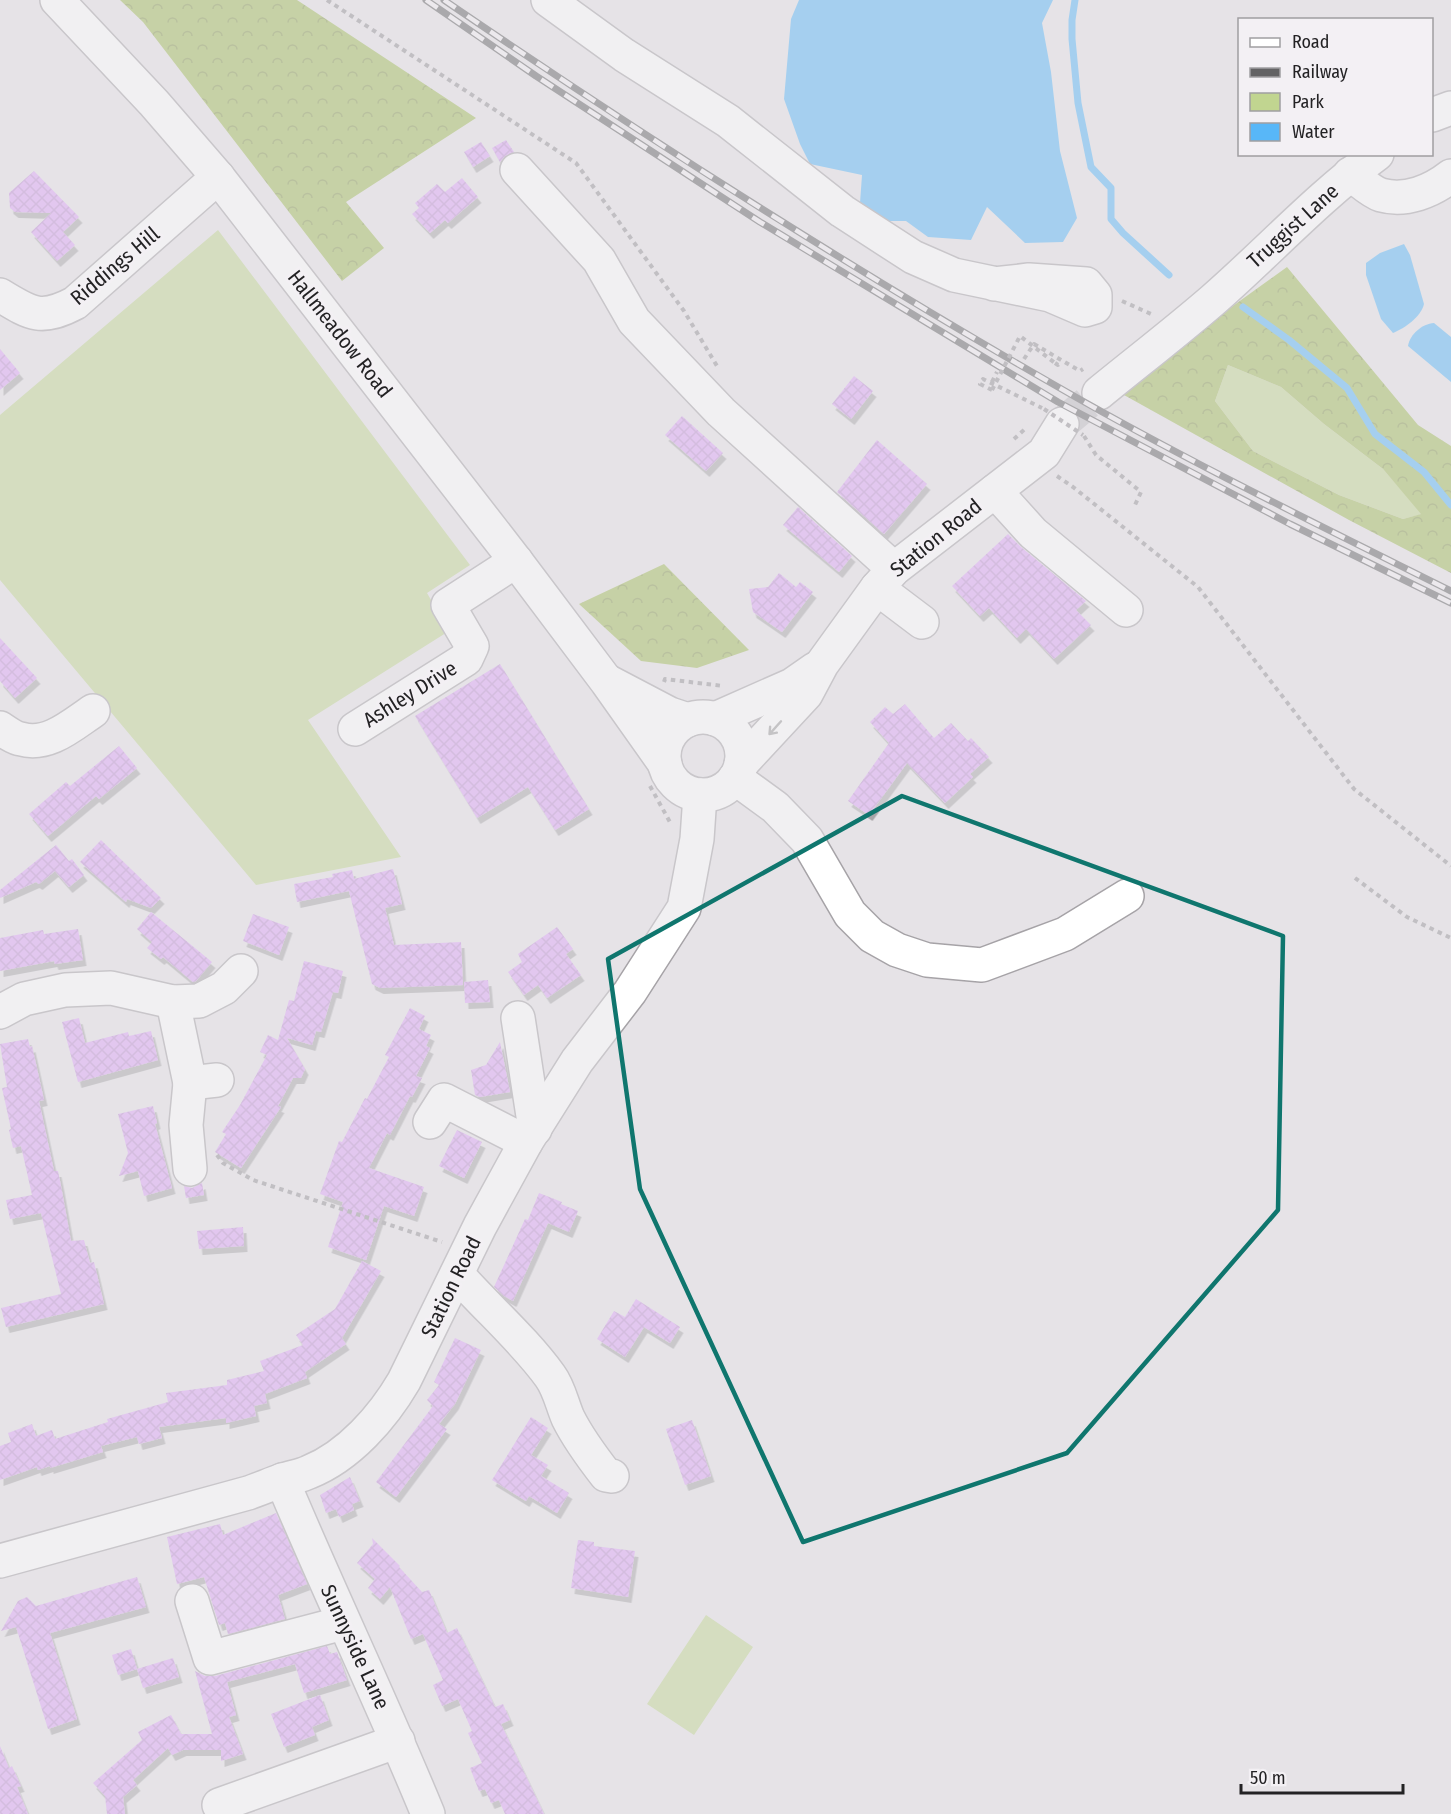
<svg xmlns="http://www.w3.org/2000/svg" width="1451" height="1814" font-family="'Fira Sans Condensed',sans-serif">
  <style>
    .green { fill: #c1d590 }
    .forest { fill: url(#forest-crowns); fill-rule: evenodd }
    .water { fill: #58b7f8 }
    .lines { fill: none; stroke-linecap: round; stroke-linejoin: round }
    .stream { stroke: #58b7f8; stroke-width: 7 }
    .building { fill: url(#building-cross-hatch); filter: url(#shadow) }
    .minor-tunnel { stroke: #bfbcc0; stroke-width: 33; stroke-dasharray: 33 16; stroke-linecap: butt }
    .minor-casing { stroke: #a6a3a7; stroke-width: 36 }
    .path { stroke: #969397; stroke-width: 4; stroke-dasharray: 4.5 4.5; stroke-linecap: butt }
    .minor { stroke: #fff; stroke-width: 33 }
    .rail-casing { stroke: #636264; stroke-width: 7 }
    .rail { stroke: #f3f0f4; stroke-width: 4.5; stroke-dasharray: 14; stroke-linecap: butt }
    .path-bridge { stroke: #969397; stroke-width: 4; stroke-dasharray: 4.5 4.5; stroke-linecap: butt }
    .oneway { stroke: #9c9c9c }
    .marked { fill: none; stroke: #0f766e; stroke-width: 4.5; stroke-linejoin: round }
    .labels { text-anchor: middle; stroke-width: 6; stroke-linejoin: round; paint-order: stroke }
    .street-label { font-size: 21px; fill: #232224; stroke: #f3f0f4 }
  </style>
  <defs>
    <pattern id="forest-crowns" width="20" height="18" patternUnits="userSpaceOnUse" patternTransform="scale(1.5)"><rect width="20" height="18" fill="#a1ba57"/><path d="M2 6a3 3 0 1 1 6 0M12 15a3 3 0 1 1 6 0" fill="none" stroke="#839748"/></pattern>
    <pattern id="building-cross-hatch" width="8" height="8" patternUnits="userSpaceOnUse" patternTransform="scale(1.5)"><rect width="8" height="8" fill="#dea5f8"/><path d="M0 0l8 8M0 8l8-8" fill="none" stroke="#be8ed4"/></pattern>
    <filter id="shadow"><feDropShadow dx="3.5" dy="6" stdDeviation="0" flood-color="#0004"/></filter>
  </defs>
  <rect width="100%" height="100%" fill="#e6e3e7"/>
  <g class="green">
    <path d="M218 230 470 565 427 593 449 631 308 720 401 857 256 885 0 580V415Z"/>
    <path d="M1228 365 1281 387 1324 424 1383 469 1422 514 1403 519 1339 495 1253 451 1215 401Z"/>
    <path d="M706 1615 753 1647 694 1735 647 1704Z"/>
  </g>
  <g class="forest">
    <path d="M120 0H297L476 118 346 202 384 248 342 281 143 22Z"/>
    <path d="M1287 267 1418 425 1451 446V573L1349 520 1124 395 1205 326ZM1228 365 1281 387 1324 424 1383 469 1421 514 1403 519 1339 495 1253 451 1215 401Z"/>
    <path d="M664 564 749 650 697 668 641 661 579 604Z"/>
  </g>
  <g class="water">
    <path d="M799 0H1053L1042 23 1051 72 1060 151 1077 218 1063 242 1025 243 987 207 971 240 928 237 906 221H875L860 203 862 175 810 164 800 144 784 99 791 19Z"/>
    <path d="M1404 244 1410 255 1424 304C1421 317 1405 328 1393 333L1381 319 1366 275V263L1380 253Z"/>
    <path d="M1434 323 1451 337V382L1408 346C1410 334 1422 324 1434 323Z"/>
  </g>
  <g class="lines">
    <g class="stream">
      <path d="M1075 0 1072 20V39L1078 103 1091 167 1111 188V219L1123 233 1169 275"/>
      <path d="M1243 307 1289 340 1347 388 1375 434 1424 472 1451 505"/>
    </g>
  </g>
  <g class="building">
    <path d="M506 140 514 152 505 156 500 162 492 148Z"/>
    <path d="M481 142 490 156 473 167 464 152Z"/>
    <path d="M34 171 79 217 63 232 75 245 57 261 31 232 51 213 15 212 10 208 9 193Z"/>
    <path d="M462 178 478 197 448 223 445 220 430 233 412 214 419 208 415 203 437 184 445 192Z"/>
    <path d="M0 349 20 373 0 390Z"/>
    <path d="M854 376 873 391 851 419 832 404Z"/>
    <path d="M682 416 723 453 706 471 665 435Z"/>
    <path d="M877 440 927 484 884 534 837 492Z"/>
    <path d="M798 507 852 556 839 572 783 525Z"/>
    <path d="M1008 534 1021 547 1086 601 1076 610 1091 625 1054 659 1026 629 1017 638 989 608 980 616 952 586Z"/>
    <path d="M779 573 796 587 800 582 813 592 782 632 753 612 749 589 768 587Z"/>
    <path d="M0 638 37 678 15 698 0 681Z"/>
    <path d="M500 664 589 809 555 830 528 787 477 818 415 716Z"/>
    <path d="M905 704 934 738 951 723 968 741 971 738 989 757 970 774 973 777 945 803 907 763 869 815 848 801 889 743 870 722 885 707 893 714Z"/>
    <path d="M119 746 137 768 99 799 96 796 48 836 29 814 66 782 70 786Z"/>
    <path d="M101 840 161 898 151 908 127 899 126 902 80 862Z"/>
    <path d="M56 845 69 861 72 859 84 875 69 887 55 871 39 884 36 882 0 898V890Z"/>
    <path d="M393 869 402 904 385 908 394 945 461 942 463 985 380 988 372 984 349 891 297 902 294 884 333 877 332 874 352 870 354 879Z"/>
    <path d="M151 912 212 962 196 981 193 982 163 957 161 959 147 948 152 942 137 929Z"/>
    <path d="M253 914 289 927 279 955 243 941Z"/>
    <path d="M557 927 573 949 566 954 581 975 547 998 538 985 524 995 508 972 522 962 518 954Z"/>
    <path d="M78 929 83 960 55 964 54 961 0 971V938L43 930 44 934Z"/>
    <path d="M304 961 343 971 338 993 333 992 321 1032 316 1031 312 1045 287 1038 305 1069 301 1078H293L278 1106 281 1107 241 1168 215 1152 226 1134 222 1132 240 1105 267 1055 260 1052 268 1035 278 1040 289 1000 294 1001Z"/>
    <path d="M488 980 490 1002 465 1003 464 982Z"/>
    <path d="M410 1008 425 1016 419 1029 431 1035 426 1046 430 1048 416 1076 422 1078 412 1097 410 1096 390 1135 387 1133 369 1168 424 1187 414 1216 384 1206 366 1260 328 1247 343 1202 320 1194 339 1141 342 1142 365 1098 367 1099 389 1057 385 1055Z"/>
    <path d="M79 1018 85 1043 128 1032 129 1036 151 1031 158 1060 78 1082 62 1022Z"/>
    <path d="M28 1039 30 1047 32 1046 44 1100 39 1101 54 1171H58L61 1186 71 1241 84 1240 90 1263 94 1262 104 1304 6 1327 1 1308 61 1294 41 1213 10 1219 6 1200 32 1195 21 1146 13 1148 9 1130 11 1129 2 1088 7 1087 0 1044Z"/>
    <path d="M500 1042 510 1092 480 1097 475 1095 471 1070 486 1065Z"/>
    <path d="M153 1106 157 1123 155 1124 172 1188 144 1196 138 1171 119 1176 128 1153 118 1114Z"/>
    <path d="M457 1130 482 1142 464 1178 439 1166Z"/>
    <path d="M202 1183 204 1195 186 1198 184 1186 192 1188Z"/>
    <path d="M539 1193 562 1202 561 1204 578 1211 569 1232 548 1223 513 1301 504 1296 494 1287 525 1219 528 1220Z"/>
    <path d="M243 1227 244 1246 199 1249 197 1231Z"/>
    <path d="M362 1261 381 1271 342 1338 346 1344 305 1372 307 1378 265 1394 267 1403 254 1406 256 1416 226 1423V1418L159 1427 162 1438 139 1444 137 1437 101 1446 103 1452 50 1468V1466L38 1470 37 1467 0 1480V1446L11 1442 8 1433 32 1424 36 1436 52 1430 55 1439 108 1422 107 1419 168 1402 166 1393 227 1385V1380L264 1371 260 1361 303 1345 296 1335 335 1309Z"/>
    <path d="M636 1299 680 1327 670 1343 644 1327 625 1357 597 1339 614 1311 625 1317Z"/>
    <path d="M455 1338 481 1350 455 1404 439 1424 447 1429 396 1497 376 1482 433 1406 427 1400 439 1385 434 1382Z"/>
    <path d="M531 1417 548 1428 531 1455 548 1465 541 1476 569 1493 557 1513 529 1496 526 1501 492 1480Z"/>
    <path d="M692 1420 711 1476 685 1485 666 1429Z"/>
    <path d="M350 1477 360 1501 352 1504 354 1510 339 1517 336 1509 326 1513 320 1495Z"/>
    <path d="M276 1513 307 1584 278 1595 285 1619 228 1634 225 1623 219 1625 204 1577 177 1584 167 1537 220 1524 223 1535Z"/>
    <path d="M372 1538 400 1566 399 1567 422 1592 429 1590 447 1633 457 1628 495 1707 503 1704 510 1720 501 1724 544 1814H505L499 1800 491 1803 485 1789 479 1791 470 1768 482 1763 468 1733 472 1731 458 1699 442 1706 433 1685 443 1680 423 1634 411 1639 390 1587 380 1599 368 1588 375 1579 357 1563 373 1544Z"/>
    <path d="M578 1540 594 1542V1546L635 1551 628 1597 571 1588Z"/>
    <path d="M137 1577 146 1607 50 1633 77 1719 48 1729 16 1627 1 1631 18 1601 27 1597 36 1606Z"/>
    <path d="M327 1646 330 1654 337 1652 347 1680 304 1693 295 1664 227 1682 236 1715 229 1717 243 1754 221 1761V1750H183L172 1755 168 1748 133 1780 137 1785 123 1797 125 1814H107L105 1796 93 1783 142 1740 138 1732 171 1715 181 1734H212L195 1671 205 1676H215Z"/>
    <path d="M131 1649 137 1669 118 1675 112 1655Z"/>
    <path d="M173 1658 179 1677 143 1688 137 1669Z"/>
    <path d="M320 1695 329 1720 312 1727 315 1735 284 1747 271 1714Z"/>
    <path d="M0 1746 9 1768 12 1766 21 1786 17 1787 28 1814H0Z"/>
  </g>
  <g class="lines">
    <path class="minor-tunnel" d="M1062 424 1099 393"/>
    <g class="minor-casing">
      <g id="minor">
        <path d="M57 0 154 103 218 177 516 561 607 682 665 764"/>
        <path d="M548 0 624 55 728 121 842 211 913 257 954 275 1050 295 1085 310 1095 307V295L1086 284 1029 280 994 284"/>
        <path d="M1432 115 1451 108"/>
        <path d="M517 170 599 260 634 321 721 412 894 569"/>
        <path d="M1350 174C1359 180 1371 192 1381 195 1406 202 1432 191 1451 176"/>
        <path d="M0 295C31 314 41 321 75 303L218 177"/>
        <path d="M1099 393C1137 362 1176 332 1213 300 1268 252 1317 198 1377 154"/>
        <path d="M995 491 1033 533 1126 610"/>
        <path d="M877 588 922 622"/>
        <path d="M609 682 670 714 688 720"/>
        <circle cx="703" cy="756" r="39"/>
        <path d="M715 719 792 685 815 669"/>
        <path d="M0 728C6 732 14 738 21 739 48 747 72 725 93 711"/>
        <path d="M355 729 466 659 472 646 448 605 516 561"/>
        <path d="M741 764 806 694 822 664 877 588 894 569 1044 453 1062 424"/>
        <path d="M735 778 775 807 807 840 850 914 872 936 897 950 927 960 982 965 1065 934 1127 896"/>
        <path d="M173 1002 190 1083 217 1080"/>
        <path d="M0 1012 24 999 65 990 111 988 173 1002 199 1001 224 988 241 971"/>
        <path d="M518 1018 535 1129"/>
        <path d="M430 1122 444 1100 526 1142"/>
        <path d="M190 1169 186 1125 190 1083"/>
        <path d="M457 1274C487 1308 524 1340 550 1376 559 1388 562 1404 568 1418 578 1438 592 1457 606 1475L612 1476"/>
        <path d="M282 1480C329 1592 382 1702 428 1814"/>
        <path d="M0 1561 248 1493C260 1489 271 1484 283 1480 291 1477 301 1476 309 1472 349 1456 383 1417 404 1381L480 1226 526 1142 577 1061 630 992 684 908 697 839 700 795"/>
        <path d="M192 1601 210 1658 343 1623"/>
        <path d="M219 1805 398 1741"/>
      </g>
    </g>
    <g class="path">
      <path d="M327 0 576 163 684 311 717 366"/>
      <path d="M1122 301 1151 314"/>
      <path d="M1024 359 1034 344 1080 371 1083 369"/>
      <path d="M1055 363 1058 365 1062 362"/>
      <path d="M992 382 997 372"/>
      <path d="M992 390 980 384 983 379 1042 408"/>
      <path d="M1084 436 1096 455 1141 492 1135 505"/>
      <path d="M1014 439 1026 428"/>
      <path d="M1057 476 1073 487 1198 587 1354 789 1451 866"/>
      <path d="M664 682 665 679 723 686"/>
      <path d="M650 786 671 824"/>
      <path d="M1355 878 1407 917 1451 938"/>
      <path d="M217 1155 223 1163 253 1180 442 1242"/>
    </g>
    <use href="#minor" class="minor"/>
    <g class="rail-casing">
      <g id="rail">
        <path d="M426 0 536 76 760 222 1058 402 1290 524 1451 603"/>
        <path d="M444 0C646 138 853 270 1065 391 1191 463 1321 526 1451 591"/>
      </g>
    </g>
    <use href="#rail" class="rail"/>
    <g class="path-bridge">
      <path d="M992 390 1020 336 1055 363"/>
      <path d="M1044 409 1083 435"/>
    </g>
  </g>
  <defs><path id="oneway-shaft" d="M-6 0H5M1.5-3L5.5 0L1.5 3" fill="none" stroke-width="1.6" stroke-linecap="round" stroke-linejoin="round" transform="scale(1.5)"/></defs>
  <use class="oneway" href="#oneway-shaft" transform="translate(775 728) rotate(132)"/>
  <path d="M0 0H1451V1814H0ZM902 796 1283 936 1278 1210 1067 1453 803 1542 640 1189 608 959Z" fill="#e6e3e7" fill-opacity=".55" fill-rule="evenodd"/>
  <path class="marked" d="M902 796 1283 936 1278 1210 1067 1453 803 1542 640 1189 608 959Z"/>
  <g class="labels">
    <g class="street-label">
      <text transform="translate(1293 226) rotate(-42)" y="7">Truggist Lane</text>
      <text transform="translate(115 266) rotate(-40)" y="7">Riddings Hill</text>
      <text transform="translate(340 334) rotate(52)" y="7">Hallmeadow Road</text>
      <text transform="translate(936 538) rotate(-39)" y="7">Station Road</text>
      <text transform="translate(410 694) rotate(-32)" y="7">Ashley Drive</text>
      <text transform="translate(451 1287) rotate(-64)" y="7">Station Road</text>
      <text transform="translate(355 1647) rotate(65)" y="7">Sunnyside Lane</text>
    </g>
  </g>
  <rect x="1238" y="18" width="195" height="138" fill="#f3f0f4" stroke="#a09ea1" stroke-width="1.5"/>
  <rect x="1250" y="38" width="30" height="9" fill="#ffffff" stroke="#a09ea1" stroke-width="1.5"/>
  <text x="1292" y="48" font-size="18" fill="#232224">Road</text>
  <rect x="1250" y="68" width="30" height="9" fill="#636264" stroke="#a09ea1" stroke-width="1.5"/>
  <text x="1292" y="78" font-size="18" fill="#232224">Railway</text>
  <rect x="1250" y="93" width="30" height="18" fill="#c1d590" stroke="#a09ea1" stroke-width="1.5"/>
  <text x="1292" y="108" font-size="18" fill="#232224">Park</text>
  <rect x="1250" y="123" width="30" height="18" fill="#58b7f8" stroke="#a09ea1" stroke-width="1.5"/>
  <text x="1292" y="138" font-size="18" fill="#232224">Water</text>
  <path d="M1241 1784v9h162v-9" fill="none" stroke="#232224" stroke-width="3"/>
  <text x="1250" y="1784" font-size="18" fill="#232224" stroke="#f3f0f4" stroke-width="4.5" paint-order="stroke">50 m</text>
</svg>
